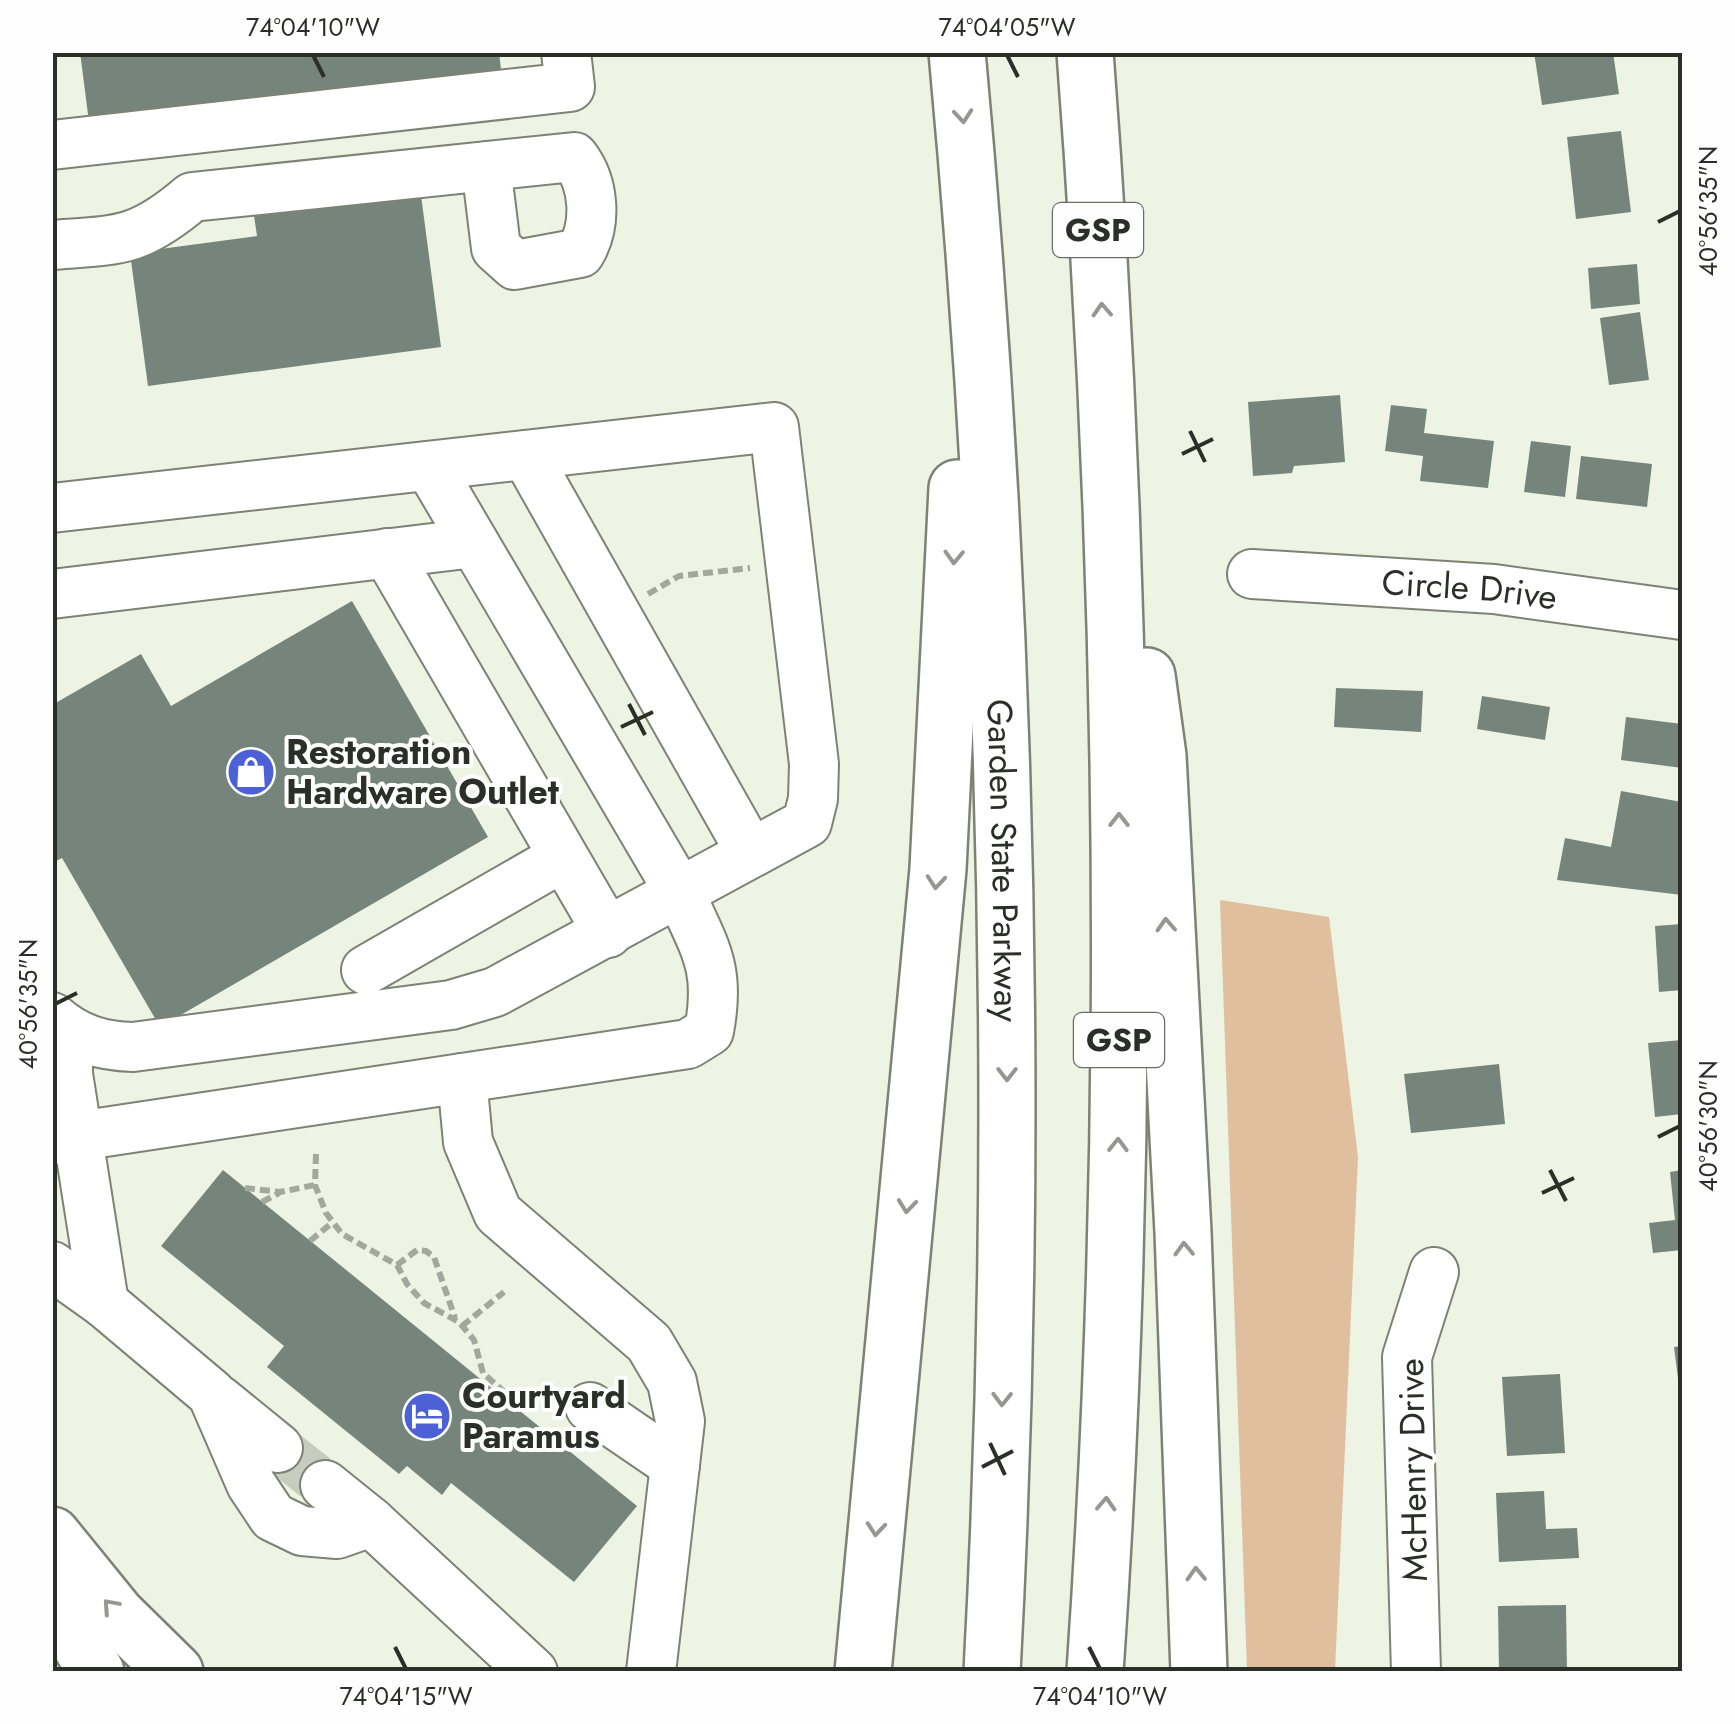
<svg xmlns="http://www.w3.org/2000/svg" width="1735" height="1724" font-family="Jost,sans-serif">
  <style>
    .green { fill: #dfbf9e }
    .building { fill: #76857b }
    .lines { fill: none; stroke-linecap: round; stroke-linejoin: round }
    .minor-tunnel { stroke: #c6ccbe; stroke-width: 48; stroke-dasharray: 48 24; stroke-linecap: butt }
    .minor-casing { stroke: #7d8374; stroke-width: 52 }
    .highway-casing { stroke: #7d8374; stroke-width: 60 }
    .path { stroke: #a3a89c; stroke-width: 6; stroke-dasharray: 10 5; stroke-linecap: butt }
    .minor { stroke: #fff; stroke-width: 48 }
    .highway { stroke: #fff; stroke-width: 55 }
    .oneway { stroke: #969694 }
    .ticks { fill: none; stroke: #2c2e28; stroke-width: 4 }
    .labels { text-anchor: middle; stroke-width: 8; stroke-linejoin: round; paint-order: stroke }
    .shield { fill: #fefefe; stroke: #6b6c68; stroke-width: 2.5 }
    .shield-label { font-size: 32px; font-weight: bold; fill: #2c2e28 }
    .street-label { font-size: 35px; fill: #2c2e28; stroke: #fefefe }
    .poi-label { font-size: 35px; font-weight: bold; fill: #2c2e28; stroke: #fefefe; text-anchor: start }
    .neatline { fill: none; stroke: #2c2e28; stroke-width: 4 }
    .ticks-label { font-size: 25px; text-anchor: middle; fill: #2c2e28 }
  </style>
  <rect width="100%" height="100%" fill="#edf4e4"/>
  <path class="green" d="M1220 900 1329 917 1358 1157 1335 1671H1247Z"/>
  <g class="building">
    <path d="M80 52H499L502 78 90 130Z"/>
    <path d="M1534 52H1613L1619 94 1542 105Z"/>
    <path d="M1621 131 1631 212 1576 219 1567 137Z"/>
    <path d="M419 180 441 347 148 386 130 253 257 236 252 202Z"/>
    <path d="M1637 264 1640 304 1591 309 1588 268Z"/>
    <path d="M1640 312 1649 380 1609 385 1600 318Z"/>
    <path d="M1340 395 1345 462 1294 466 1292 473 1253 476 1248 402Z"/>
    <path d="M1391 405 1427 409 1424 433 1494 441 1488 488 1420 481 1423 456 1385 451Z"/>
    <path d="M1531 441 1571 446 1565 497 1524 492Z"/>
    <path d="M1581 456 1652 464 1647 507 1576 499Z"/>
    <path d="M352 601 488 837 160 1027 62 858 52 863V705L141 654 171 706Z"/>
    <path d="M1336 688 1423 691 1421 732 1334 727Z"/>
    <path d="M1482 696 1550 707 1545 740 1477 729Z"/>
    <path d="M1626 717 1682 724V768L1621 760Z"/>
    <path d="M1621 791 1682 802V895L1557 880 1565 838 1611 847Z"/>
    <path d="M1682 924V990L1659 992 1655 926Z"/>
    <path d="M1682 1040V1114L1655 1117 1648 1043Z"/>
    <path d="M1499 1064 1505 1124 1411 1133 1404 1074Z"/>
    <path d="M223 1170 637 1506 574 1582 451 1483 442 1495 407 1466 399 1474 267 1367 284 1346 161 1246Z"/>
    <path d="M1682 1170V1250L1653 1253 1649 1223 1675 1220 1670 1172Z"/>
    <path d="M1682 1346V1393L1680 1394 1674 1347Z"/>
    <path d="M1560 1374 1565 1453 1507 1456 1502 1377Z"/>
    <path d="M1544 1491 1546 1529 1577 1528 1579 1558 1499 1562 1496 1493Z"/>
    <path d="M1566 1605 1567 1672H1499L1498 1606Z"/>
  </g>
  <g class="lines">
    <path class="minor-tunnel" d="M278 1448 325 1485"/>
    <g class="minor-casing">
      <g id="minor">
        <path d="M52 145 570 87 566 52"/>
        <path d="M52 245C119 240 138 243 192 197L574 157C595 184 597 225 580 253L515 265 496 248 486 166"/>
        <path d="M526 455 751 853"/>
        <path d="M52 508 774 427 814 764 813 799 807 823 495 992 451 1005 133 1047C101 1046 77 1039 52 1017"/>
        <path d="M387 553 608 933"/>
        <path id="s1" d="M1252 574 1494 589 1682 615"/>
        <path d="M52 594 474 543"/>
        <path d="M366 970 563 857"/>
        <path d="M462 1078 468 1142 498 1213 649 1343 672 1382 680 1421 651 1672"/>
        <path d="M52 1140 688 1044 709 1031C721 968 705 949 680 893L429 466"/>
        <path d="M52 1266 104 1303 68 1074V1031"/>
        <path d="M104 1303 212 1394 251 1484 273 1517 302 1531 337 1534 371 1522 533 1672"/>
        <path d="M219 1400 278 1448"/>
        <path d="M590 1407 675 1465"/>
        <path d="M325 1485 371 1522"/>
        <path d="M1416 1672 1407 1357 1434 1272"/>
      </g>
    </g>
    <g class="highway-casing">
      <g id="highway">
        <path id="s2" d="M957 52C1007 590 1021 1132 992 1672"/>
        <path d="M1085 52C1126 592 1132 1132 1095 1672"/>
        <path d="M1147 676 1158 756 1183 1232 1199 1672"/>
        <path d="M52 1535 117 1615 175 1672"/>
        <path d="M52 1596 96 1672"/>
        <path d="M863 1672 938 869 957 488"/>
      </g>
    </g>
    <g class="path">
      <path d="M648 594 679 576 750 568"/>
      <path d="M316 1154 315 1185 326 1213 342 1234 397 1265 407 1284 424 1303 459 1322 474 1340 483 1373 510 1397"/>
      <path d="M245 1188 280 1192 315 1185"/>
      <path d="M262 1202 279 1193"/>
      <path d="M310 1241 333 1222"/>
      <path d="M397 1265 417 1250 426 1251 434 1257 455 1318"/>
      <path d="M462 1326 504 1292"/>
    </g>
    <use href="#minor" class="minor"/>
    <use href="#highway" class="highway"/>
  </g>
  <defs><path id="oneway-chevron" d="M-2-3.5L2.5 0L-2 3.5" fill="none" stroke-width="1.6" stroke-linecap="round" stroke-linejoin="round" transform="scale(2.5)"/></defs>
  <g class="oneway">
    <use href="#oneway-chevron" transform="translate(963 116) rotate(85)"/>
    <use href="#oneway-chevron" transform="translate(1102 310) rotate(-93)"/>
    <use href="#oneway-chevron" transform="translate(954 557) rotate(92)"/>
    <use href="#oneway-chevron" transform="translate(1119 820) rotate(-90)"/>
    <use href="#oneway-chevron" transform="translate(936 882) rotate(95)"/>
    <use href="#oneway-chevron" transform="translate(1166 925) rotate(-93)"/>
    <use href="#oneway-chevron" transform="translate(1007 1074) rotate(90)"/>
    <use href="#oneway-chevron" transform="translate(1118 1145) rotate(-89)"/>
    <use href="#oneway-chevron" transform="translate(907 1206) rotate(96)"/>
    <use href="#oneway-chevron" transform="translate(1184 1249) rotate(-92)"/>
    <use href="#oneway-chevron" transform="translate(1002 1399) rotate(91)"/>
    <use href="#oneway-chevron" transform="translate(1106 1504) rotate(-87)"/>
    <use href="#oneway-chevron" transform="translate(876 1529) rotate(95)"/>
    <use href="#oneway-chevron" transform="translate(1196 1574) rotate(-92)"/>
    <use href="#oneway-chevron" transform="translate(110 1606) rotate(-132)"/>
  </g>
  <path class="ticks" d="M313 55 324 77M1007 55 1018 77M1658 222 1680 211M1190 431 1205 462M1182 454 1213 439M629 704 645 735M621 727 653 712M55 1004 77 993M1658 1137 1680 1126M1550 1170 1566 1201M1542 1193 1574 1178M990 1443 1005 1475M982 1467 1013 1451M395 1647 406 1669M1089 1647 1100 1669"/>
  <defs>
    <g id="shop-disc" transform="scale(2.5)"><circle r="9.5" fill="#4c61d6" stroke="#fefefe"/><path d="M-5-2.5h2.3a2.7 3.5 0 0 1 5.4 0H5L5.5 6h-11ZM-1.5-2.5h3a1.5 2.3 0 0 0-3 0Z" fill="#fff"/></g>
    <g id="hotel-disc" transform="scale(2.5)"><circle r="9.5" fill="#4c61d6" stroke="#fefefe"/><path d="M-6-4.5h1.5V1H6V5H4.5V3h-9V5H-6ZM-4 0a1.8 1.8 0 1 1 3.6 0ZM.5 0V-2.5h3Q6-2.5 6 0Z" fill="#fff"/></g>
  </defs>
  <g fill-rule="evenodd">
    <use href="#shop-disc" x="251" y="772"/>
    <use href="#hotel-disc" x="427" y="1416"/>
  </g>
  <g class="labels">
    <g class="shield">
      <rect x="1053" y="203" width="90" height="54" rx="8"/>
      <rect x="1074" y="1013" width="90" height="54" rx="8"/>
    </g>
    <g class="shield-label">
      <text x="1098" y="241">GSP</text>
      <text x="1119" y="1051">GSP</text>
    </g>
    <g class="street-label">
      <text dy="12" stroke="none"><textPath href="#s1" startOffset="218">Circle Drive</textPath></text>
      <text dy="12" stroke="none"><textPath href="#s2" startOffset="810">Garden State Parkway</textPath></text>
      <text transform="translate(1413 1470) rotate(-91)" y="12">McHenry Drive</text>
    </g>
    <g class="poi-label">
      <text x="286" y="764">Restoration<tspan x="286" dy="40">Hardware Outlet</tspan></text>
      <text x="462" y="1408">Courtyard<tspan x="462" dy="40">Paramus</tspan></text>
    </g>
  </g>
  <rect width="1735" height="1724" fill="none" stroke="#fefefe" stroke-width="110"/>
  <rect x="55" y="55" width="1625" height="1614" class="neatline"/>
  <g class="ticks-label">
    <text x="313" y="36">74°04'10"W</text>
    <text x="1007" y="36">74°04'05"W</text>
    <text transform="translate(1708 211) rotate(-90)" y="9">40°56'35"N</text>
    <text transform="translate(28 1004) rotate(-90)" y="9">40°56'35"N</text>
    <text transform="translate(1708 1126) rotate(-90)" y="9">40°56'30"N</text>
    <text x="406" y="1705">74°04'15"W</text>
    <text x="1100" y="1705">74°04'10"W</text>
  </g>
</svg>
